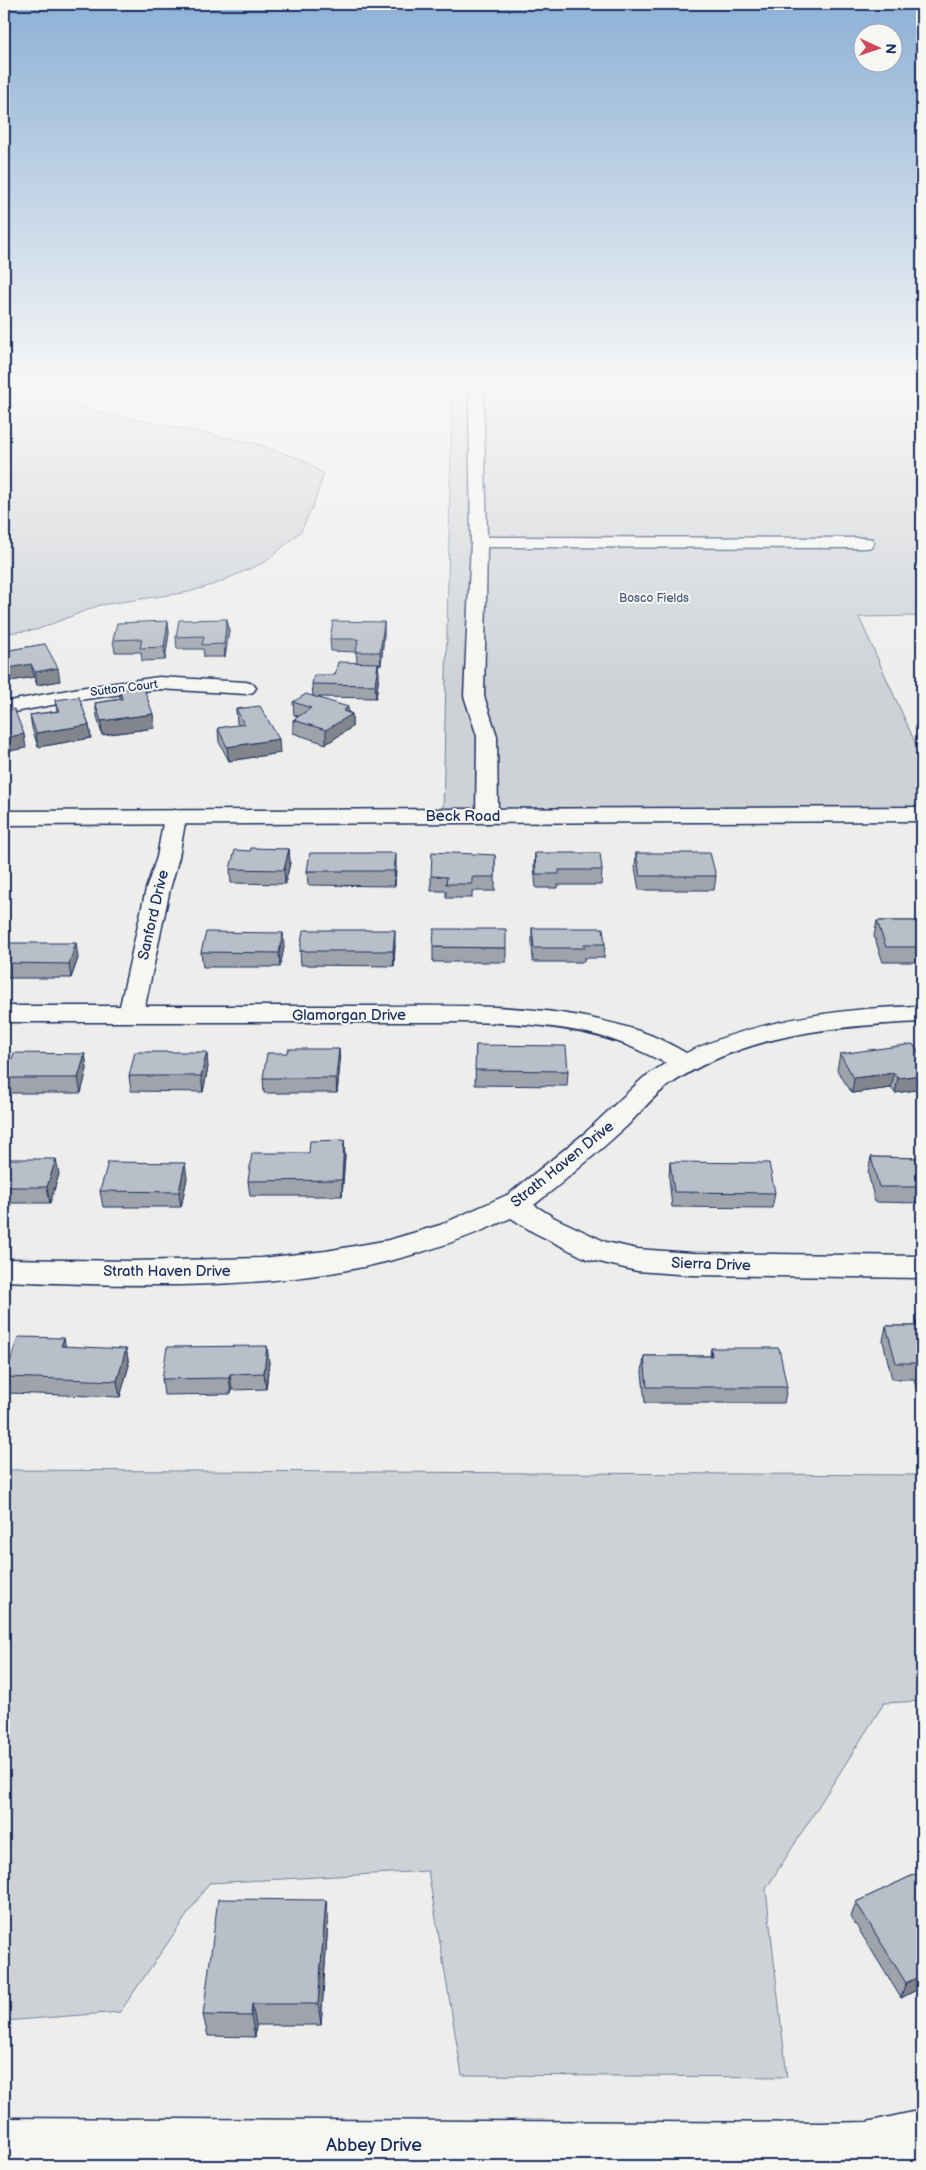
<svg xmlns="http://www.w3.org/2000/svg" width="926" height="2170" font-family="'Balsamiq Sans',sans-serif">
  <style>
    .green { fill: #ced2d7; stroke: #74809a }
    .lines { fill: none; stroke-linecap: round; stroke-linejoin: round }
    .minor-casing { stroke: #1b2f5e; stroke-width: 3 }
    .major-casing { stroke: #1b2f5e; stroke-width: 3 }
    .minor { fill: #f6f6f2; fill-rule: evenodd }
    .major { fill: #f6f6f2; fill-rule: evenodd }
    .wall { fill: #9fa4ac; stroke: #1b2f5e }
    .shaded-wall { fill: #82868c; stroke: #1b2f5e }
    .building { fill: #b9bfc8; stroke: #1b2f5e }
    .labels { text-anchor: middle; stroke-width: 4; stroke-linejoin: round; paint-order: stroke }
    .far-park-label { font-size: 12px; fill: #48587c; stroke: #f6f6f2 }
    .far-street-label { font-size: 12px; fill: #1b2f5e; stroke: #f6f6f2 }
    .street-label { font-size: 15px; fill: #1b2f5e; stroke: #f6f6f2 }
    .near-street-label { font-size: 18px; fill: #1b2f5e; stroke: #f6f6f2 }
  </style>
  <rect width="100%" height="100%" fill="#edeeec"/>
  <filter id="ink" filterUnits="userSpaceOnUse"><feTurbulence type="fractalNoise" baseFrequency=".02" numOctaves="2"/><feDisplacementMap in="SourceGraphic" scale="10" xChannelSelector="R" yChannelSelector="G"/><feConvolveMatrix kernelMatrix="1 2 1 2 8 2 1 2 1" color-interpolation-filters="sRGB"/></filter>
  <g filter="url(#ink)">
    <g class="green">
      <path d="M541 389 922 390V616L859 617 922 758V813L443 814 452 396 438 391Z"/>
      <path d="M4 390 52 391 91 410 258 444 303 460 324 474 313 506 301 531 267 561 218 583 189 592 100 605 36 630 4 633Z"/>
      <path d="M4 1470 922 1475V1701L884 1703 766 1889 787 2077 462 2075 428 1871 209 1883 120 2012 4 2021Z"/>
    </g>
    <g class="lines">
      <g class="minor-casing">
        <g id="minor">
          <path d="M476 389 483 393 487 537 866 538 872 539 874 543 872 547 866 548 487 547 484 696 497 736 498 816 495 821 487 823 479 821 476 816 477 736 464 696 471 542 469 393Z"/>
          <path d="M159 677 246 682 253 684 256 688 253 692 246 694 159 689 79 700 4 714V702L79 688Z"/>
          <path d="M175 810 183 812 186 817 179 857 170 889 145 1006C221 1006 297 1006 372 1006 463 1006 555 1002 642 1032 657 1037 672 1045 686 1053 759 1019 842 1008 922 1006V1022C834 1026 742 1034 668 1086 652 1097 640 1113 627 1126 597 1153 566 1180 534 1205L555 1218 606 1242 637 1249 691 1253 922 1256V1278L691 1275 637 1271 587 1259 533 1232 511 1218C471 1236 431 1251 389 1261 267 1292 129 1286 4 1281V1259L132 1261 262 1258 326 1251 389 1240 440 1225 509 1194 586 1132 643 1078 666 1063C652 1057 638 1049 624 1044 571 1024 514 1023 458 1022H4V1006H120L146 889 157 857 164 817 167 812Z"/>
          <path d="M922 2110V2158L885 2166H4V2118L820 2123 867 2122Z"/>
        </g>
      </g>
      <g class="major-casing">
        <path id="major" d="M922 807V821L4 825V811Z"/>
      </g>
      <use href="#minor" class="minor"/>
      <use href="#major" class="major"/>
    </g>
    <g class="wall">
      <path d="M227 619 229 631 225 657H204L203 649H177L176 637Z"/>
      <path d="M168 621 169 633 165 660 142 661 141 652H115L113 640Z"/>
      <path d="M384 622V634L381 665 378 664 379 675 376 698 318 697 352 714V727L326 744 293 733V720L298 716 294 715 293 702 313 696 312 684 335 675 357 662 356 652 331 651 330 639Z"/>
      <path d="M45 644 60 681 37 685 34 677 5 682 4 679V651Z"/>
      <path d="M119 689 155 728 102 735 97 716 95 703 120 699Z"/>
      <path d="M55 700 89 725 91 738 38 747 32 728 30 715 57 711Z"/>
      <path d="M236 709 280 753 229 761 219 742 218 728 239 725 237 723Z"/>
      <path d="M289 849 290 863 285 884 231 883 230 869 250 851Z"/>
      <path d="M535 853 602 870 601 885H558V888H536L534 867Z"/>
      <path d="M636 853 716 876 714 890H639L635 867Z"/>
      <path d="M495 855V891H472V898H446V891H431V876Z"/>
      <path d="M396 867 395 886 308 885 307 871Z"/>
      <path d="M877 921H922V962H883L874 936Z"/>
      <path d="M532 928 605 944 604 958H584V962H533L532 942Z"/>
      <path d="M395 945 394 966 301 965 300 951Z"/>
      <path d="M284 947 280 967H203L201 952Z"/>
      <path d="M433 947 506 948V962H433Z"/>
      <path d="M78 958 71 978H5L4 972V959Z"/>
      <path d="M476 1045 568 1071 567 1086 475 1085Z"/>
      <path d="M85 1054 87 1069 81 1093H9L5 1078Z"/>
      <path d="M840 1054 922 1058V1089L895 1093 891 1088 852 1093 837 1070Z"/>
      <path d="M340 1064 337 1093H264L263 1078Z"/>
      <path d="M208 1067 203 1092 131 1091 129 1076Z"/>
      <path d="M309 1153 345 1156 342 1196H250L248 1181Z"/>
      <path d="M871 1157 922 1158V1203L875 1202 868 1173Z"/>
      <path d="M4 1159 59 1174 50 1203H4Z"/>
      <path d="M670 1162 775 1193 772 1208 672 1207 669 1178Z"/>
      <path d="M187 1178 181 1207H103L100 1191Z"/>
      <path d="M917 1322H922V1401H919L914 1379H892L883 1341 886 1326H916Z"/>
      <path d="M711 1348 787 1387 784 1403H645L642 1372 644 1356H710Z"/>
      <path d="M126 1349 129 1365 120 1397 8 1393 5 1377Z"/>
      <path d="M269 1362 266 1389 232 1390 231 1394 164 1395 162 1379Z"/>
      <path d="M922 1871V1987L901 1998 851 1917 856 1902Z"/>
      <path d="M328 1921 321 2025H256L255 2037 208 2036 203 2015Z"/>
    </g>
    <g class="shaded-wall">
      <path d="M227 619 229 631 225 657 224 644Z"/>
      <path d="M168 621 169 633 165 660 164 647Z"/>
      <path d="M384 622V634L381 665 380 652Z"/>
      <path d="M378 663 379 675 376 698 375 685Z"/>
      <path d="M31 664 34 677 5 682 4 669Z"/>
      <path d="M58 668 60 681 37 685 35 672Z"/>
      <path d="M348 707 349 716 352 714V727L326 744V730L343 711Z"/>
      <path d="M153 714 155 728 102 735 101 721Z"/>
      <path d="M89 725 91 738 38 747 36 733Z"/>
      <path d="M24 734 26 748 4 752V738Z"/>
      <path d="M279 739 280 753 229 761 227 747Z"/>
      <path d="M289 849 290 863 285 884 284 870Z"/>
      <path d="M396 853V867L395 886 394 871Z"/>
      <path d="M395 930V945L394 966 393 951Z"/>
      <path d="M283 933 284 947 280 967 279 953Z"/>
      <path d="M76 943 78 958 71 978 69 964Z"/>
      <path d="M339 1049 340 1064 337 1093 336 1078Z"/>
      <path d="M207 1052 208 1067 203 1092 201 1076Z"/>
      <path d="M85 1054 87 1069 81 1093 78 1078Z"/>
      <path d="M894 1073 891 1088 852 1093 854 1078Z"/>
      <path d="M922 1075V1089L895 1093 898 1078Z"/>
      <path d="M344 1140 345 1156 342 1196V1180Z"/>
      <path d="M56 1159 59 1174 50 1203 47 1187Z"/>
      <path d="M185 1163 187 1178 181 1207 179 1192Z"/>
      <path d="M64 1338 67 1354 61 1346Z"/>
      <path d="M267 1346 269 1362 266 1389 264 1373Z"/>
      <path d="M126 1349 129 1365 120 1397 117 1381Z"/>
      <path d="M230 1374 232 1390 231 1394 229 1378Z"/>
      <path d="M326 1900 328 1921 321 2025 318 2004Z"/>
      <path d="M922 1975V1987L901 1998 906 1983Z"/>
      <path d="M252 2004 256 2025 255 2037 251 2016Z"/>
    </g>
    <g class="building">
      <path d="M227 619 224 644 202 645 204 636 176 637 179 620Z"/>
      <path d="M168 621 164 647 140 648 142 639 113 640 117 623Z"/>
      <path d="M333 621 384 622 380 652H356L358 639H330Z"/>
      <path d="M45 644 58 668 35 672 31 664 4 669V651Z"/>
      <path d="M338 662 378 663 375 685 312 684 314 675H335Z"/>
      <path d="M143 686 153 714 101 721 95 703 122 699 119 689Z"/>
      <path d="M306 694 348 707 343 711 352 714 326 730 293 720 311 708 293 702Z"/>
      <path d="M79 697 89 725 36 733 30 715 59 711 55 700Z"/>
      <path d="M260 706 279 739 227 747 218 728 244 724 236 709Z"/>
      <path d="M14 709 24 734 4 738V711Z"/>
      <path d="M251 848 289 849 284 870 230 869 235 850 250 851Z"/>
      <path d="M432 852 495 855V877H472V884H446L447 877 431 876Z"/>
      <path d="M310 853H396L394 871H307Z"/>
      <path d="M535 853H600L602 870H559V874H536Z"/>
      <path d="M636 853H710L716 876H640Z"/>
      <path d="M877 921H922V947H886Z"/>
      <path d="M532 928H603L605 944H584L585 948H534Z"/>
      <path d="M434 929H506V948L433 947Z"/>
      <path d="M303 930H395L393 951H300Z"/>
      <path d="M206 932 283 933 279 953 201 952Z"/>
      <path d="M10 943H76L69 964 4 963V959Z"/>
      <path d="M913 1044 922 1058V1075L898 1078 894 1073 854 1078 840 1054Z"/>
      <path d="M476 1045 566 1046 568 1071 475 1070Z"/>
      <path d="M288 1049H339L336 1078H263L267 1053H287Z"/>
      <path d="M135 1052H207L201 1076H129Z"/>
      <path d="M14 1053 85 1054 78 1078H5Z"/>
      <path d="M344 1140 342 1180 248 1181 252 1153H309L310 1141Z"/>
      <path d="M871 1157 922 1158V1187H879Z"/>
      <path d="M4 1159H56L47 1187H4Z"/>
      <path d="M108 1162 185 1163 179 1192 100 1191Z"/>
      <path d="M670 1162 769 1163 775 1193 674 1192Z"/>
      <path d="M917 1322H922V1380L918 1363H896L886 1326H918Z"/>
      <path d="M18 1337 64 1338 61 1346 126 1349 117 1381 5 1377Z"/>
      <path d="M267 1346 264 1373 230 1374 229 1378 162 1379 167 1347Z"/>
      <path d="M711 1348H779L787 1387H647L644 1356H712Z"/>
      <path d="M922 1871V1975L906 1983 856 1902Z"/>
      <path d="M218 1899 326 1900 318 2004H252L251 2016 203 2015Z"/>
    </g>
  </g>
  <linearGradient id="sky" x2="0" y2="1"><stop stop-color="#8db1d6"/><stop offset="0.56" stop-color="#f7f7f6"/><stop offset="1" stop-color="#f7f7f6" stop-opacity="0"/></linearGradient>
  <rect width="926" height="686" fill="url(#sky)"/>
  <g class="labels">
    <g class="far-park-label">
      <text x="654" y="602">Bosco Fields</text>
    </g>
    <g class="far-street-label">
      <text transform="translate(124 688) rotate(-7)" y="4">Sutton Court</text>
    </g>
    <g class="street-label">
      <text x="463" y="821">Beck Road</text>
      <text transform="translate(153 915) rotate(-77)" y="5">Sanford Drive</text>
      <text x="349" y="1020">Glamorgan Drive</text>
      <text transform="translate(562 1164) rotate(-39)" y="5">Strath Haven Drive</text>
      <text transform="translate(711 1264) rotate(2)" y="5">Sierra Drive</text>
      <text x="167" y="1276">Strath Haven Drive</text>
    </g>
    <g class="near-street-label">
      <text x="374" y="2151">Abbey Drive</text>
    </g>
  </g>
  <rect width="926" height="2170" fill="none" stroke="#f6f6f2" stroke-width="20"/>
  <rect x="10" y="10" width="906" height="2150" fill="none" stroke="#1b2f5e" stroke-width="2" filter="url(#ink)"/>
  <g transform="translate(878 48) rotate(93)"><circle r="24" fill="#f6f6f2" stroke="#9ea6b7"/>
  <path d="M0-4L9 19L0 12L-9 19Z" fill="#d1495b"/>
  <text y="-8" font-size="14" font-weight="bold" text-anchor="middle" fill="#1b2f5e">N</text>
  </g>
</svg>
